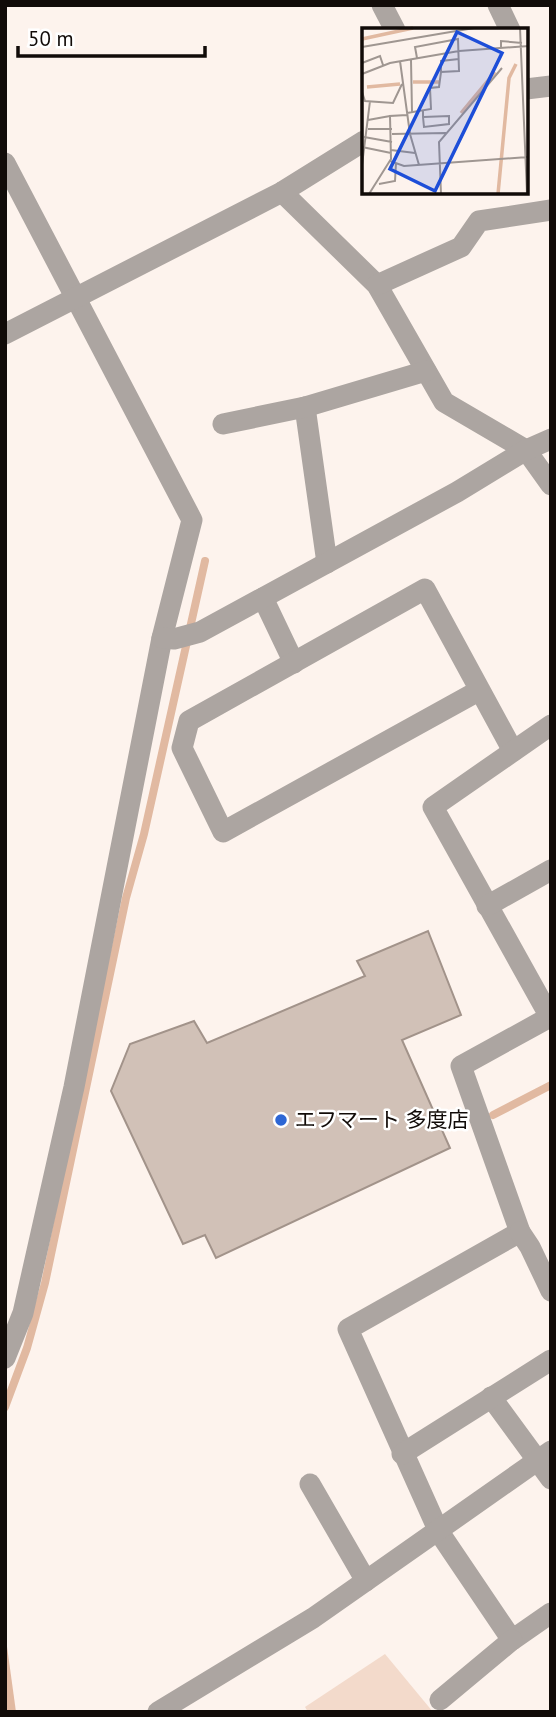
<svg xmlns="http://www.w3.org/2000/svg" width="556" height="1717" font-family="'PT Sans','Noto Sans JP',sans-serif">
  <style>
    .green { fill: #f3dacb }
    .water { fill: #e1b9a1 }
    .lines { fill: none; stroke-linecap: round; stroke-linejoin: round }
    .stream { stroke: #e1b9a1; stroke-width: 8 }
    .building { fill: #d1c1b7; stroke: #a2938a; stroke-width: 2 }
    .minor { stroke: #aca5a1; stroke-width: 21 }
    .poi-dot { fill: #2d66d4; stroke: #fff; stroke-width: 2.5 }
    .labels { text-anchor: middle; stroke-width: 5; stroke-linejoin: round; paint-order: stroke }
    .poi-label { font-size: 21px; fill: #110b08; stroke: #fff; text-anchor: start }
    .inset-river { fill: none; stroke: #e1b9a1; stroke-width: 3.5 }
    .inset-road { fill: none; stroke: #9f9691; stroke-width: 2 }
    .view { fill: #1d4ed8; fill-opacity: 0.15; stroke: #1d4ed8; stroke-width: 3.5 }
    .inset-edge { fill: none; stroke: #110b08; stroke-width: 3.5 }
  </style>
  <rect width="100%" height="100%" fill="#fdf3ed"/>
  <path class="green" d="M385 1654 433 1712H308L305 1707Z"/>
  <path class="water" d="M5 1632 16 1712H5Z"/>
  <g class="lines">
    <g class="stream">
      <path d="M493 1115 551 1085"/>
      <path d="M5 1407 27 1348 45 1283 126 898 144 834 205 561"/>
    </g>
  </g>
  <path class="building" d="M428 931 461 1015 402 1040 450 1148 216 1258 205 1235 183 1244 111 1091 130 1044 194 1021 207 1043 365 976 357 961Z"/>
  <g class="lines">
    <g class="minor">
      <path d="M382 5 395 30"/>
      <path d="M498 5 510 30"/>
      <path d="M526 89 551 86"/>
      <path d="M5 163 192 520 162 638 74 1087 23 1313 5 1358"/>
      <path d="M282 192 377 285 444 402 526 450 551 485"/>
      <path d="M377 285 461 247 479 221 551 210"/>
      <path d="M5 334 282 192 364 141"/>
      <path d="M305 407 327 563"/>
      <path d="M223 424 305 407 426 371"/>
      <path d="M263 598 294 663"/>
      <path d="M162 638 174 639 200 632 457 492 526 450 551 439"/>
      <path d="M480 690 223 832 182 748 189 721 425 589 513 751"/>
      <path d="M551 725 433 807 550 1017 461 1066 520 1232 348 1329 439 1532 512 1640 551 1613"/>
      <path d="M487 906 551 870"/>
      <path d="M520 1232 530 1247 551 1291"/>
      <path d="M491 1397 551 1479"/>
      <path d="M402 1454 551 1360"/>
      <path d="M310 1484 366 1581"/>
      <path d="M440 1700 512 1640"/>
      <path d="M158 1712 313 1618 551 1451"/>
    </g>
  </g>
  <circle class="poi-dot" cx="281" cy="1120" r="7"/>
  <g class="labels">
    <g class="poi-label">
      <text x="295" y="1127">エフマート 多度店</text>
    </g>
  </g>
  <g transform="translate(362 28)">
    <rect width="166" height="166" fill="#fdf3ed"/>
    <path class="inset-river" d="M0 11 51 0M51 54H77M5 59 38 56M99 85 133 44M136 166 147 50 154 36"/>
    <path class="inset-road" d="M158 0 165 166M0 19 112 0M139 19V13L160 15M49 32 50 84M38 33 48 106 57 137M0 35 18 28 21 37M79 44V33L97 31M0 46 28 35 97 23 167 18M0 64 3 73 31 75 40 56M61 83V89L62 99 87 96V88L61 89M45 85 69 81 68 60 77 59 79 44 97 43 96 11 53 19 55 30M6 92 28 88M6 101H30M30 106 84 105M2 109 30 114M0 119 29 125M29 122 53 125M28 133 42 138 166 129M0 137 8 73M17 156 33 153 34 135M7 166 29 131 28 88 45 87M79 166 77 114 140 40"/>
    <path class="view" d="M95 4 140 25 73 163 28 141Z"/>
    <rect width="166" height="166" class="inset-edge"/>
  </g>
  <rect width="556" height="1717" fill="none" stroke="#110b08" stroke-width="14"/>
  <path d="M18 46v10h187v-10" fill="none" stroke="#110b08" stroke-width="3.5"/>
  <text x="28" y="46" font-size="21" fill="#110b08" stroke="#ffffff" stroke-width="5" paint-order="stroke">50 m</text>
</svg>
